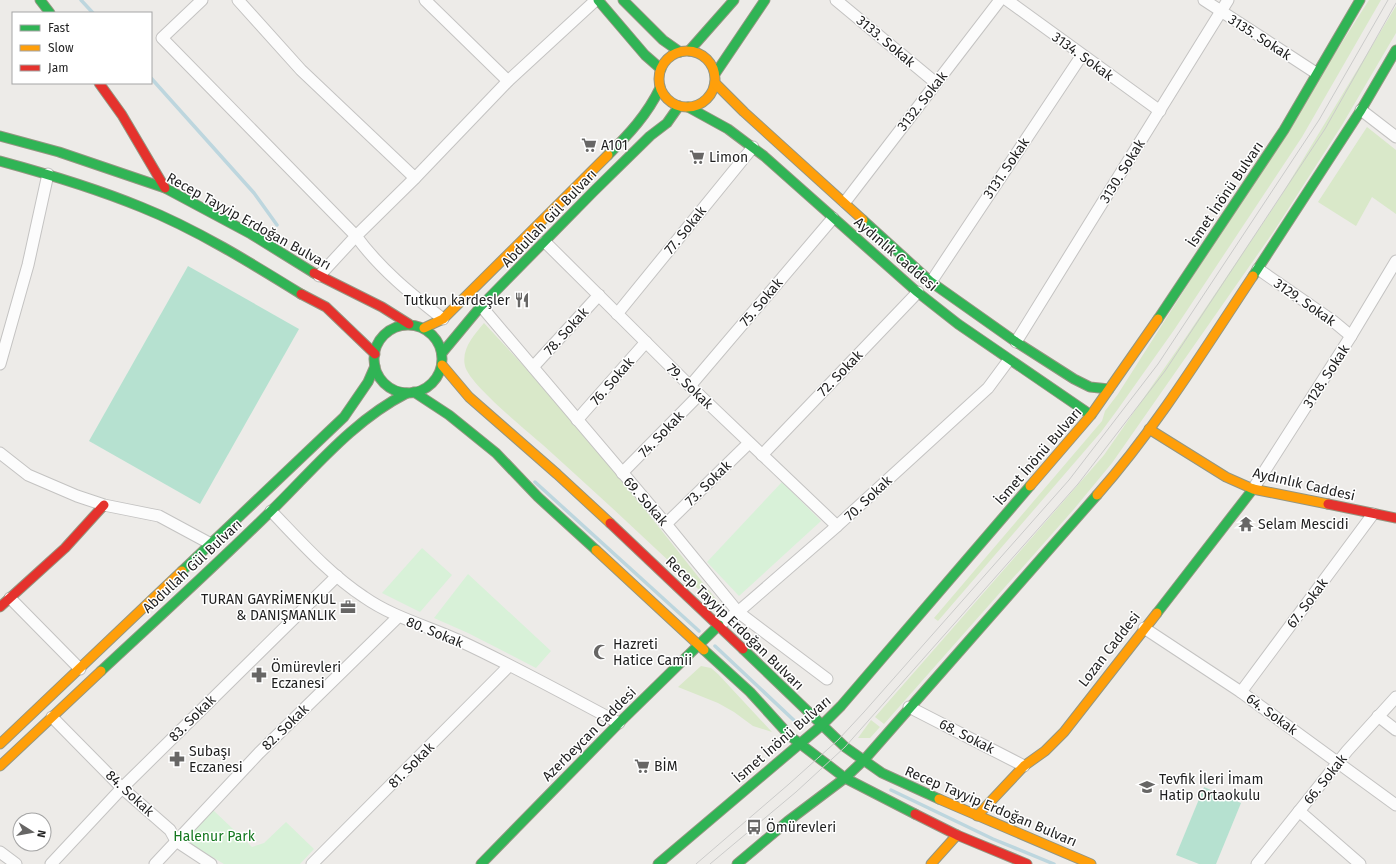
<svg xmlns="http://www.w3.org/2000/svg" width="1396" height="864" font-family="'Fira Sans',sans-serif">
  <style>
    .grass { fill: #d9e8c9 }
    .park { fill: #d8f1d8 }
    .pitch { fill: #b6e1d0 }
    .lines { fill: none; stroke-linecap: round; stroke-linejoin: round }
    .stream { stroke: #bdd6de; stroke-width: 3.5 }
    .street-casing { stroke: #c4c3c2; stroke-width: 13 }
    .fast-casing { stroke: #949681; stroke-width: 11 }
    .slow-casing { stroke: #949681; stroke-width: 11 }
    .jam-casing { stroke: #949681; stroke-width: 11 }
    .street { stroke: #fcfcfc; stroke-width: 11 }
    .fast { stroke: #30b455; stroke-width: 9 }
    .slow { stroke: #ff9f0a; stroke-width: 9 }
    .jam { stroke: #e5322d; stroke-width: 9 }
    .tram { stroke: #cbcbca; stroke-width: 1 }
    .labels { text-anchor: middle; stroke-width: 3; stroke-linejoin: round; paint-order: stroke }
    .street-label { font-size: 14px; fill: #1f1f1f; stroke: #fff }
    .poi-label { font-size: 14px; fill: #1f1f1f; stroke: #fff; text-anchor: start }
    .park-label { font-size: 14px; fill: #13771e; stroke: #fff }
  </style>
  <rect width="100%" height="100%" fill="#edebe8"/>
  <g class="grass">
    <path d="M1369 0H1381L1302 137 1174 330 1118 409 1101 432 938 621 934 618 1102 421 1105 411 1118 394Z"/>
    <path d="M1396 6V33L1342 125 1274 231 1112 463 1074 509 884 724 875 717 1104 455 1186 337 1279 199Z"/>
    <path d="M1367 127 1396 150V214L1372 197 1356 226 1318 202Z"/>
    <path d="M484 323 547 391 612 468 719 603 720 607H717C660 552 602 498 543 445 527 431 469 384 465 366 461 349 474 335 484 323Z"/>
    <path d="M701 666 711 668 718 674 772 732 753 726 734 712 718 703 678 687Z"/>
    <path d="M871 720 880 727 870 738H858Z"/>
  </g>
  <g class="park">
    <path d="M782 482 821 521 739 596 707 562Z"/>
    <path d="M422 548 452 575 420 612 382 593Z"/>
    <path d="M468 574 551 651 536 668 468 633 434 618Z"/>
    <path d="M213 810 252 847 264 843 286 822 314 849 300 864H224L185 841Z"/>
  </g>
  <g class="pitch">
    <path d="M188 266 299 329 200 504 89 441Z"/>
    <path d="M1204 787 1241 803 1216 864H1199L1176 855Z"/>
  </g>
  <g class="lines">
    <g class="stream">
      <path d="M81 0 93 13"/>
      <path d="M151 78 254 193 277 225"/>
      <path d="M535 482 699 631"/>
      <path d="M715 646 800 726"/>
      <path d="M891 790 993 839 1054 864"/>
    </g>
    <g class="street-casing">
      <g id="street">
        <path d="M202 0 162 38 356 236 319 276"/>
        <path d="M238 0 301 70 415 178 508 81 596 0"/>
        <path d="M425 0 508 81"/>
        <path d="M836 0 936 83"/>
        <path d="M1007 0 1160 111"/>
        <path d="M1204 0 1316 73"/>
        <path d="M1361 110 1396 137"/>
        <path d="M415 178 356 236C380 269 411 294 443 319"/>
        <path d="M845 202 1000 0"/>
        <path d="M545 242 690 386 837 526"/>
        <path d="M1258 269 1333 321 1351 336"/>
        <path d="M931 282 1082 55"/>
        <path d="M481 306 666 524 738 612 827 679"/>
        <path d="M617 314 753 147"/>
        <path d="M1016 342 1228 0"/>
        <path d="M0 364 28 265 48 174"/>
        <path d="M533 367 599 295"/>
        <path d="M690 386 833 218"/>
        <path d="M577 420 646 342"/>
        <path d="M0 453 28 475 77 496 104 505 159 516 211 544"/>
        <path d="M762 455 918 292"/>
        <path d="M622 473 699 395"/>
        <path d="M1253 489 1351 336 1396 261"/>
        <path d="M271 511C300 541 329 574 364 597 394 618 428 626 460 641 514 666 566 695 619 723"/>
        <path d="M666 524 749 443"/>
        <path d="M10 598 80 669"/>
        <path d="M719 625 738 612 837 526 988 388 1008 361"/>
        <path d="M1144 628 1241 692 1396 805"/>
        <path d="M1241 692 1373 514"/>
        <path d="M909 707 1024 766"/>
        <path d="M1378 716 1396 730"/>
        <path d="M52 717 122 788 170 830 176 841 211 864"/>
        <path d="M1299 811 1360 864"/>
        <path d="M0 852 16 864"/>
        <path d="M51 864 122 788 337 576"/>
        <path d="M155 864 259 753 398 617"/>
        <path d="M312 864 509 666"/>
        <path d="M1257 864 1347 751 1396 697"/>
      </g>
    </g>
    <g class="fast-casing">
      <g id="fast">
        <path d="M40 0 50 13"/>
        <path d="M598 0 645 55 661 69"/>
        <path d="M623 0 663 40 680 52"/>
        <path d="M689 51 734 0"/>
        <path d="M715 74 765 0"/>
        <path d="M688 107 728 129 764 156 916 291 958 324 1091 415"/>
        <path d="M0 136 59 152 165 188 251 234 314 273"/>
        <path d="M608 155C629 134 647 115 660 88"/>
        <path d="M0 161C48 174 95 188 141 207 196 229 251 263 301 294"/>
        <path d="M863 220 931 282 1016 342 1074 379 1090 387 1109 389"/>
        <path d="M1253 276 1361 110 1396 50"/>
        <path d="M1158 319 1284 130 1360 0"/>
        <circle cx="408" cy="359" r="34"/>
        <path d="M442 353 481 306 593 192 650 136 667 123 679 106"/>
        <path d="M414 392 449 415 496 453 538 497 596 550"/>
        <path d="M182 571 344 417 368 382 375 366"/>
        <path d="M1157 613 1253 489"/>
        <path d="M743 649 845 747 882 773 939 799"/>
        <path d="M704 650 750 692 790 736 845 778 915 814"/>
        <path d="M101 671C158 618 215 566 271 511 314 469 352 421 407 393"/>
        <path d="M481 864 619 723 719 625"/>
        <path d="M658 864 822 725 841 706 1030 486"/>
        <path d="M737 864 788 821 845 778 864 760 1097 495"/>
      </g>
    </g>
    <g class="slow-casing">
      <g id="slow">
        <circle cx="687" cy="79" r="28"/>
        <path d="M715 83 744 112 863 220"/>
        <path d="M424 328 443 319 608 155"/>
        <path d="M442 365 469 397 557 474 610 523"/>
        <path d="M1149 429 1226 477 1253 489 1328 504"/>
        <path d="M1030 486 1091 415 1158 319"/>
        <path d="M1097 495C1156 428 1204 350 1253 276"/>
        <path d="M596 550 704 650"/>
        <path d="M0 744 182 571"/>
        <path d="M0 766 101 671"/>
        <path d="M939 799 1091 864"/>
        <path d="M977 816 1024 766 1045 751 1064 732 1157 613"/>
        <path d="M931 864 957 835"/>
      </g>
    </g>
    <g class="jam-casing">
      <g id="jam">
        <path d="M99 83 122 115 165 188"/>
        <path d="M314 273 382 307 409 324"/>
        <path d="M301 294 326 307 375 354"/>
        <path d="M1328 504 1396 518"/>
        <path d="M610 523 743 649"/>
        <path d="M0 607 65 548 104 505"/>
        <path d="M915 814 957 835 1027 864"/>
      </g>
    </g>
    <use href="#street" class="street"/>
    <use href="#fast" class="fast"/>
    <use href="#slow" class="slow"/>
    <use href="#jam" class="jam"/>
    <g class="tram">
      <path d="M696 864 789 784 838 740 864 712 1069 480 1158 364 1319 120 1388 0"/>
      <path d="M710 864 796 792 845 747 1078 484 1165 371 1325 129 1396 3"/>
    </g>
  </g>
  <defs>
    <g id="supermarket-bare" transform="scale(1.2)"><path d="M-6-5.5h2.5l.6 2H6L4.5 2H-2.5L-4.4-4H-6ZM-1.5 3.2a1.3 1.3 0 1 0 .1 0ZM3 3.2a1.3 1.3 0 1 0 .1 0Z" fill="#676665" stroke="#fff" stroke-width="2.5" paint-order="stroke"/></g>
    <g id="restaurant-bare" transform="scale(1.2)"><path d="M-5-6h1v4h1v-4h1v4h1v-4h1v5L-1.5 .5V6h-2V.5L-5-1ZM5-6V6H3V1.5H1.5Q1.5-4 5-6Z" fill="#676665" stroke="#fff" stroke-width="2.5" paint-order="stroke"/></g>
    <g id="temple-bare" transform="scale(1.2)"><path d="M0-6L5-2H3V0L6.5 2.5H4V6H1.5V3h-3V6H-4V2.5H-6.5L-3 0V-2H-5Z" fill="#676665" stroke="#fff" stroke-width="2.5" paint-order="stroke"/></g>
    <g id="office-bare" transform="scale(1.2)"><path d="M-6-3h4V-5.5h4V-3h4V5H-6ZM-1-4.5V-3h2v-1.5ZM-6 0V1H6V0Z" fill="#676665" stroke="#fff" stroke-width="2.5" paint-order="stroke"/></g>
    <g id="mosque-bare" transform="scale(1.2)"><path d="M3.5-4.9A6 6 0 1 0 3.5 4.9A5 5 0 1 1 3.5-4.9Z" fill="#676665" stroke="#fff" stroke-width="2.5" paint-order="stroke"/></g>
    <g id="pharmacy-bare" transform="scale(1.2)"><path d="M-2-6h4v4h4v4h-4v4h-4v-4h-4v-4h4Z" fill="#676665" stroke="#fff" stroke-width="2.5" paint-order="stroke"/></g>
    <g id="school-bare" transform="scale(1.2)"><path d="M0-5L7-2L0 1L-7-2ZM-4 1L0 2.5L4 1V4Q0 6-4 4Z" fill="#676665" stroke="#fff" stroke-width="2.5" paint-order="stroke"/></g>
    <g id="bus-bare" transform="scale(1.2)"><path d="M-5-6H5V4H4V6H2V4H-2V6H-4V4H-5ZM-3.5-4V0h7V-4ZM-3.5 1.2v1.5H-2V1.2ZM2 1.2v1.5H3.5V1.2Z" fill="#676665" stroke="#fff" stroke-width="2.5" paint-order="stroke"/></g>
  </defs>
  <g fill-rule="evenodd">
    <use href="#supermarket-bare" x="589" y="145"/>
    <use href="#supermarket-bare" x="697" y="157"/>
    <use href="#restaurant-bare" x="522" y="300"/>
    <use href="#temple-bare" x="1246" y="524"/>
    <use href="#office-bare" x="348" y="607"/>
    <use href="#mosque-bare" x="601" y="652"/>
    <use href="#pharmacy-bare" x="259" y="675"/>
    <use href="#pharmacy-bare" x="177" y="759"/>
    <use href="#supermarket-bare" x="642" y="766"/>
    <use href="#school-bare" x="1147" y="787"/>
    <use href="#bus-bare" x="754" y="827"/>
  </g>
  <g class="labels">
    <g class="street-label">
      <text transform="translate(1260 37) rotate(33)" y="5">3135. Sokak</text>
      <text transform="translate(886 41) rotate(40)" y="5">3133. Sokak</text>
      <text transform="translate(1083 56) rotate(36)" y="5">3134. Sokak</text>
      <text transform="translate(922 101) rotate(-52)" y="5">3132. Sokak</text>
      <text transform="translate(1006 168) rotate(-56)" y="5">3131. Sokak</text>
      <text transform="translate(1122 171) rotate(-58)" y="5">3130. Sokak</text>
      <text transform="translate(1225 194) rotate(-56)" y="5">İsmet İnönü Bulvarı</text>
      <text transform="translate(549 218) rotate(-46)" y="5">Abdullah Gül Bulvarı</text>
      <text transform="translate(249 221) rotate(29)" y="5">Recep Tayyip Erdoğan Bulvarı</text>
      <text transform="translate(685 230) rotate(-51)" y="5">77. Sokak</text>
      <text transform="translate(896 254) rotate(41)" y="5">Aydınlık Caddesi</text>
      <text transform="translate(761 302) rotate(-50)" y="5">75. Sokak</text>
      <text transform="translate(1305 302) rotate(35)" y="5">3129. Sokak</text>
      <text transform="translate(566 331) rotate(-48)" y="5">78. Sokak</text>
      <text transform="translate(840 373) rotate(-46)" y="5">72. Sokak</text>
      <text transform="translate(1326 376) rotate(-57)" y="5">3128. Sokak</text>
      <text transform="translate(612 381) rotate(-49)" y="5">76. Sokak</text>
      <text transform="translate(690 386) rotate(44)" y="5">79. Sokak</text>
      <text transform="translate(661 434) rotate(-46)" y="5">74. Sokak</text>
      <text transform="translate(1038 456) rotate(-49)" y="5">İsmet İnönü Bulvarı</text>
      <text transform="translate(708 483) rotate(-44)" y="5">73. Sokak</text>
      <text transform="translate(1304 484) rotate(13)" y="5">Aydınlık Caddesi</text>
      <text transform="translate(868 498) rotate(-43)" y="5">70. Sokak</text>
      <text transform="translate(646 501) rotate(49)" y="5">69. Sokak</text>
      <text transform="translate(192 566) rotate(-43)" y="5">Abdullah Gül Bulvarı</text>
      <text transform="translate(1307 603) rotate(-53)" y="5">67. Sokak</text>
      <text transform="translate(735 623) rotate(44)" y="5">Recep Tayyip Erdoğan Bulvarı</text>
      <text transform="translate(435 632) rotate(22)" y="5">80. Sokak</text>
      <text transform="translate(1109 649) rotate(-52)" y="5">Lozan Caddesi</text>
      <text transform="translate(1272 714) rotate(36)" y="5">64. Sokak</text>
      <text transform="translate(192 718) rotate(-45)" y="5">83. Sokak</text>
      <text transform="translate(285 727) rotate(-44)" y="5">82. Sokak</text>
      <text transform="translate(589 734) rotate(-45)" y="5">Azerbeycan Caddesi</text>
      <text transform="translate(967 736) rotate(27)" y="5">68. Sokak</text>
      <text transform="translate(782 739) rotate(-41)" y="5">İsmet İnönü Bulvarı</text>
      <text transform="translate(411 765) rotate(-45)" y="5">81. Sokak</text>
      <text transform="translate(1325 779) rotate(-51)" y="5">66. Sokak</text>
      <text transform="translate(130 793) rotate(43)" y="5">84. Sokak</text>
      <text transform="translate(991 806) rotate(23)" y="5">Recep Tayyip Erdoğan Bulvarı</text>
    </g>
    <g class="poi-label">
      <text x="601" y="150">A101</text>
      <text x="709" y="162">Limon</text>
      <text x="510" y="305" text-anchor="end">Tutkun kardeşler</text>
      <text x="1258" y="529">Selam Mescidi</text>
      <text x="336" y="604" text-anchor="end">TURAN GAYRİMENKUL<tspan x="336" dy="16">&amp; DANIŞMANLIK</tspan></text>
      <text x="613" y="649">Hazreti<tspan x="613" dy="16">Hatice Camii</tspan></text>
      <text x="271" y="672">Ömürevleri<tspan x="271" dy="16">Eczanesi</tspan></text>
      <text x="189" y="756">Subaşı<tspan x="189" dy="16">Eczanesi</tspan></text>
      <text x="654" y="771">BİM</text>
      <text x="1159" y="784">Tevfik İleri İmam<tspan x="1159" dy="16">Hatip Ortaokulu</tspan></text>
      <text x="766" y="832">Ömürevleri</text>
    </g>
    <g class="park-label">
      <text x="214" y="841">Halenur Park</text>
    </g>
  </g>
  <rect x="12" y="12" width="140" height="72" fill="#ffffff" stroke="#a5a5a5"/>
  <rect x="20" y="25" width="20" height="6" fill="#30b455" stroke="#a5a5a5"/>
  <text x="48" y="32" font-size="12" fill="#1f1f1f">Fast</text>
  <rect x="20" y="45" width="20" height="6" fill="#ff9f0a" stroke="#a5a5a5"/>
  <text x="48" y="52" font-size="12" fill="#1f1f1f">Slow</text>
  <rect x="20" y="65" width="20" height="6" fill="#e5322d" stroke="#a5a5a5"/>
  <text x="48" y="72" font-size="12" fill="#1f1f1f">Jam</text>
  <g transform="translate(32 832) rotate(101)"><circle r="19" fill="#ffffff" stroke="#a5a5a5"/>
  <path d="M0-3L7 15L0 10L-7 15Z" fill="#676665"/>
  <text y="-6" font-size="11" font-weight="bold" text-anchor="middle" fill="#1f1f1f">N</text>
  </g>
</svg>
